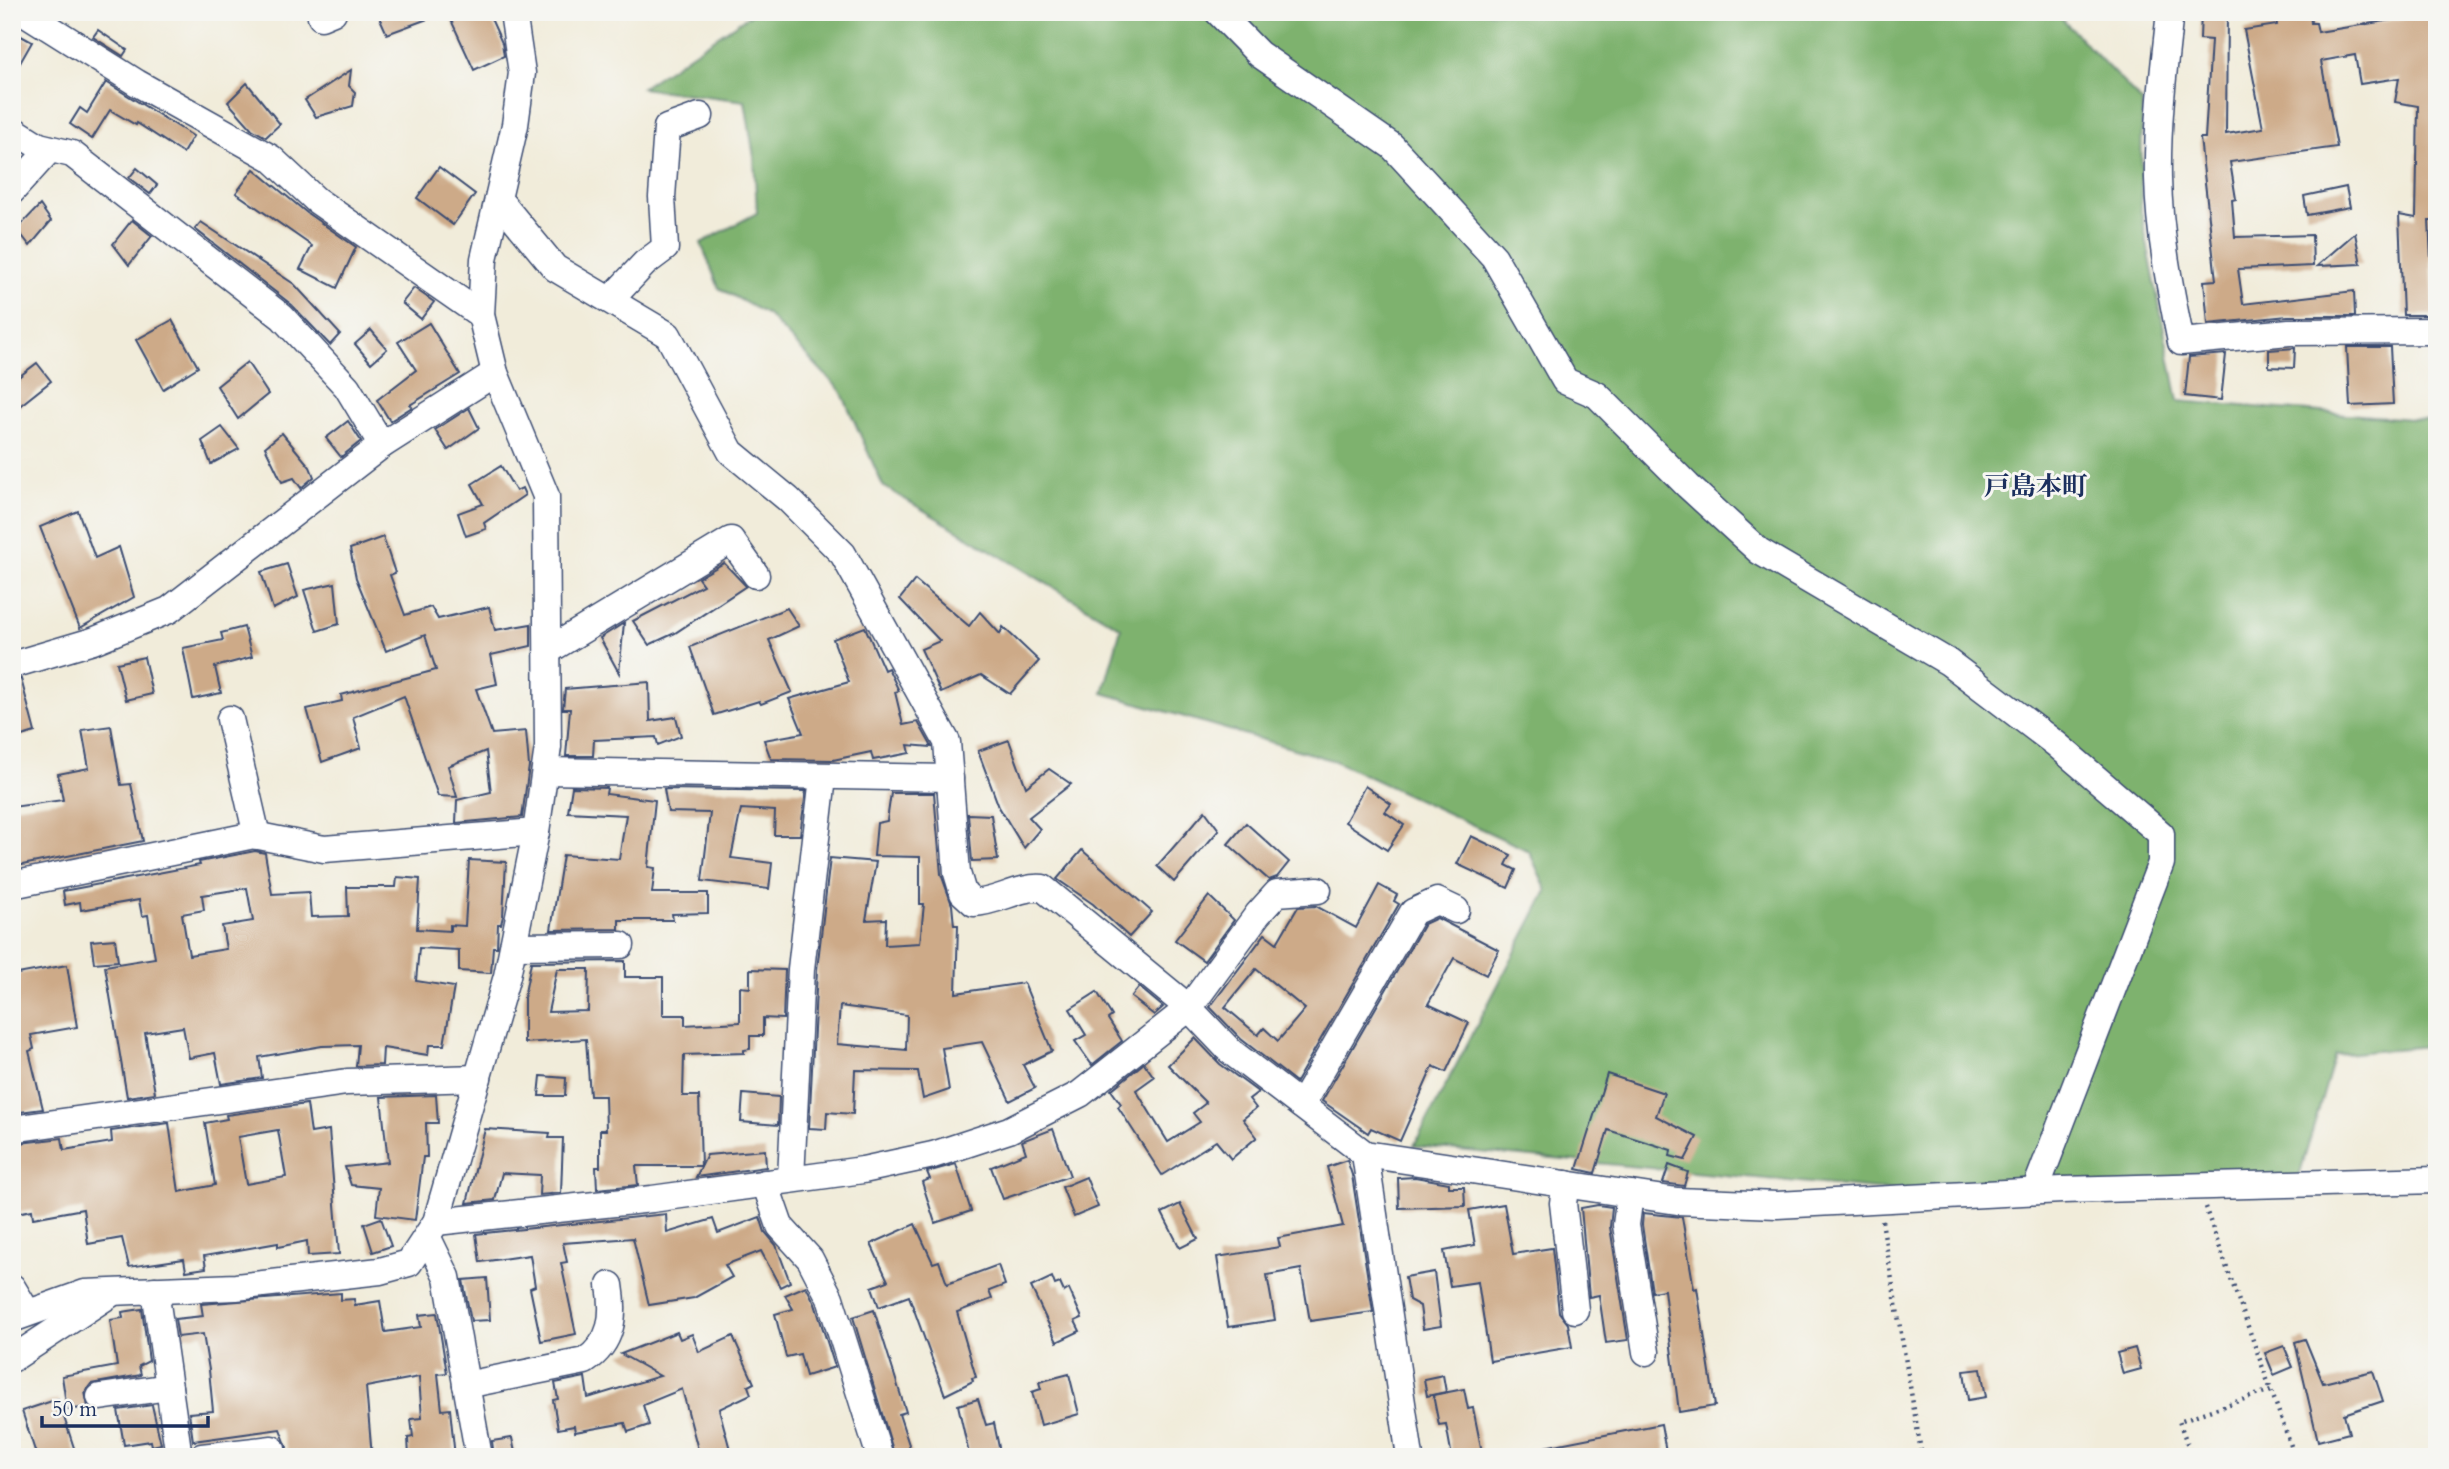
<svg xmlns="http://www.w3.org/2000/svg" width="2449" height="1469" font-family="Cardo,'Noto Serif JP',serif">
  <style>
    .forest { fill: #7eb26e; stroke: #4c7066; stroke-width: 2 }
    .building { fill: #cdaa88; fill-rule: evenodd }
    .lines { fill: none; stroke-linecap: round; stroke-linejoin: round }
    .minor-casing { stroke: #3b4b71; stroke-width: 29 }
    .path { stroke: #3b4b71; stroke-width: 4.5; stroke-dasharray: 2 5; stroke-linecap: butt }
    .minor { stroke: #fff; stroke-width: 26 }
    .labels { text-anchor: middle; stroke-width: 6; stroke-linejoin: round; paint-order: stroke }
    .quarter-label { font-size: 26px; font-weight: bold; fill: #1b2f5e; stroke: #f6f6f2 }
  </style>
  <rect width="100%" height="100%" fill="#f6f6f2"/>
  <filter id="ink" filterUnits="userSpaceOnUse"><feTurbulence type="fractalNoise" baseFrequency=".0143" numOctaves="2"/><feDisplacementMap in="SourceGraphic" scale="14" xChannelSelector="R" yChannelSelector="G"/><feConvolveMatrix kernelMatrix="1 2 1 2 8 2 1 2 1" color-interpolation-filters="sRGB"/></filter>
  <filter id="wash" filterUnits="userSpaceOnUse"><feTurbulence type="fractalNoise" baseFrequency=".00686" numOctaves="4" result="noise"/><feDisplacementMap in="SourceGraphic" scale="28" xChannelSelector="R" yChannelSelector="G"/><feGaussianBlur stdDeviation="1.57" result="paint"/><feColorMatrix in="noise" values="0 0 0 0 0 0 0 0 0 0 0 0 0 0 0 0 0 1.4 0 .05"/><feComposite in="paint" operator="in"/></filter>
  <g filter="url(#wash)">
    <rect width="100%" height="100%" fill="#f1ecda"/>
    <path class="forest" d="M754 12H2053L2059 16 2142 102 2141 212 2178 401 2437 421V1045L2335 1055 2297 1183 1960 1197 1414 1146 1547 891 1529 851 1335 761 1103 693 1121 628 883 486 841 391 768 315 719 288 701 243 757 213 754 157 745 101 641 88Z"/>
    <g id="blocks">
      <g class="building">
        <path d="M377 12H441V14L387 34Z"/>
        <path d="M468 12H488L502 43 504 56 474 70 451 20Z"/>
        <path d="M2201 12H2227L2226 134 2263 128 2244 30 2277 25 2275 12H2310L2311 23H2316L2318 32 2410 17 2409 12H2434L2437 27V221H2429L2434 315H2403L2399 215 2416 218 2418 106 2395 102 2399 78 2360 84 2355 55 2321 61 2337 147 2230 162 2236 199 2232 200 2235 237 2312 235 2313 266 2238 269 2243 304 2354 291 2355 316H2288L2208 324 2204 281 2216 280 2200 138H2205L2211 40 2200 39Z"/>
        <path d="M98 30 127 50 123 56 93 37Z"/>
        <path d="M12 31 32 42 12 77Z"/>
        <path d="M351 70 349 86 355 92 353 106 316 117 305 100Z"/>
        <path d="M106 82 193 136 183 153 137 123 136 125 110 110 92 139 70 124 80 108 87 113Z"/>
        <path d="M247 83 280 124 266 137 252 129 228 102Z"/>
        <path d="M439 167 475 194 453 225 417 198Z"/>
        <path d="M137 168 157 185 150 194 129 178Z"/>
        <path d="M254 169 307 213 356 247 337 288 300 269 312 246 236 193Z"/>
        <path d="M2346 187 2350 207 2307 215 2304 196Z"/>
        <path d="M40 205 51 221 30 246 17 229Z"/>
        <path d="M132 220 152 236 129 265 113 244Z"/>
        <path d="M201 222 294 284 340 334 330 345 292 305 195 229Z"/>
        <path d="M2355 233 2361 264 2317 266Z"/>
        <path d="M414 288 434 302 421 319 402 303Z"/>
        <path d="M172 320 198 367 163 389 136 340Z"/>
        <path d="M429 323 460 374 410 405 412 407 390 421 377 400 416 370 398 342Z"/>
        <path d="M371 330 387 349 371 363 355 344Z"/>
        <path d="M2347 347H2390L2393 404 2350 406Z"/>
        <path d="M2295 348 2294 368 2269 367V350Z"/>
        <path d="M2226 354 2221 400 2185 396 2189 357Z"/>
        <path d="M247 362 268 394 238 419 217 386Z"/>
        <path d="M37 363 51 381 12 412V382Z"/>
        <path d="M469 408 479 428 448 450 435 430Z"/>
        <path d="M348 421 361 441 341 457 326 438Z"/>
        <path d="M222 427 239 449 211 464 202 441Z"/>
        <path d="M282 433 310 467 314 477 301 488 294 478 282 482 265 447Z"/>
        <path d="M501 466 516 491 522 488 525 495 484 523 486 529 466 536 458 513 483 504 472 484Z"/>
        <path d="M78 511 95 558 119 547 134 597 80 628 40 527Z"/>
        <path d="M383 537 395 573 390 575 405 615 431 607 438 619 489 607 495 630 531 624V646L491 655 497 684 476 689 492 734 526 731 529 766 522 817 456 823 457 800 491 792 486 751 448 766 457 797 438 796 404 696 353 717 361 748 322 762 307 709 342 701 341 695 436 670 425 635 386 651 356 578 350 549Z"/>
        <path d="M724 563 746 586 675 633 649 645 633 621 703 585 698 578Z"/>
        <path d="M287 564 298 597 273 609 261 572Z"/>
        <path d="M915 580 969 626 980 612 1000 634 1003 627 1039 661 1010 694 981 675 941 693 921 649 940 641 900 599Z"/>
        <path d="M335 583 339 624 317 631 304 590Z"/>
        <path d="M787 608 799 626 769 640 792 692 761 704 759 701 714 715 690 647Z"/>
        <path d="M624 623 619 673 600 638Z"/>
        <path d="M244 627 252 657 215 667 221 693 193 699 183 648 223 640 221 633Z"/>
        <path d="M865 627 884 670 888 668 899 691 895 692 903 725 918 722 932 747 908 745 910 753 873 760 871 752 833 760 771 759 764 740 803 733 789 699 849 682 833 639Z"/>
        <path d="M144 657 152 694 126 700 117 663Z"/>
        <path d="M21 679 35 732 12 739V680Z"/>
        <path d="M649 682 650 721 676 717 681 736 658 745 656 737 594 740 593 756H566L570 709H563L565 689Z"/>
        <path d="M111 726 121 785 131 784 143 841 12 867V807L63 800 58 774 89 768 82 730Z"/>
        <path d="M1009 740 1026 787 1049 769 1071 784 1029 817 1040 829 1024 848 999 807 978 751Z"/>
        <path d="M1365 786 1391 804 1385 812 1404 825 1387 850 1345 822Z"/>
        <path d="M572 787 607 788 606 794 655 800 648 867 655 868 652 893H708V913L672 914 673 920H619V929L551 930 563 855 619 859 626 815 568 812Z"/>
        <path d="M664 789 806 791 800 835H774L775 811 741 809 731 858 772 863 769 889 702 881 710 813 668 812Z"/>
        <path d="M891 793H934L941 874 952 905 954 925H958L956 993 1024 983 1052 1051 1023 1065 1035 1088 1010 1101 982 1042 942 1048 949 1090 923 1099 918 1071 855 1070 853 1114 827 1112 826 1129 809 1128 817 970 830 858 876 862 866 920 886 919 885 945 920 943 924 904H920V857L874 856 877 823 887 821ZM840 1006 907 1015 906 1050 837 1044Z"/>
        <path d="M1205 811 1219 830 1174 882 1157 866Z"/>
        <path d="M968 814 991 815 998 860 972 861Z"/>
        <path d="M1246 823 1289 862 1277 877 1269 880 1228 844Z"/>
        <path d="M1471 836 1511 855 1506 865 1516 870 1508 888 1457 864Z"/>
        <path d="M1082 850 1152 912 1129 937 1093 904 1057 879Z"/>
        <path d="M255 851 265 853 272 894 309 892 311 917 348 916 347 887H396L397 877 420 879 417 929 450 931V925L465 926 469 860 506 862 503 916 501 924H498L497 947H493L491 973 459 971V950L419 948 416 981 454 987 444 1045H429L428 1055 383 1048 382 1065 356 1066 358 1045 322 1046 259 1057 262 1078 221 1084 215 1053 189 1058 183 1027 145 1033 155 1093 127 1097 105 966 155 958 148 915 142 916 139 900 81 910 80 902 65 905 63 891 200 865 199 862ZM247 888 253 921 222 926 226 949 189 955 182 914 204 910 202 895Z"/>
        <path d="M1379 885 1397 895 1394 901 1399 904 1296 1082 1241 1039 1210 1007 1265 934 1277 943 1298 907 1316 906 1356 928ZM1256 969 1305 1009 1278 1041 1264 1028 1258 1035 1225 1007Z"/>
        <path d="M1209 896 1234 920 1204 961 1175 940Z"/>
        <path d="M1437 918 1499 950 1486 975 1454 958 1428 1004 1469 1023 1446 1072 1433 1066 1400 1141 1371 1128 1368 1133 1322 1101 1424 924Z"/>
        <path d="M115 939 118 961 94 963 91 941Z"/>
        <path d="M625 961V977H663V1015H685V1025L740 1022V987L750 988V969L785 970 783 1019 763 1018V1036H750V1049L744 1050V1053L684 1055 683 1096H699L701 1166H636L638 1185 597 1189 596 1167H600V1130H606L605 1096H590L586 1039 524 1043V998L531 962ZM557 969H589L588 1011 548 1012Z"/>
        <path d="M67 965 77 1027 31 1035 34 1049 29 1051 43 1109 12 1113V975Z"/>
        <path d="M1139 987 1163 1007 1154 1015 1131 997Z"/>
        <path d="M1097 992 1112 1016 1108 1019 1122 1041 1092 1065 1075 1041 1086 1035 1070 1009Z"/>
        <path d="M1195 1038 1220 1064 1258 1092 1249 1099 1256 1108 1243 1119 1257 1137 1231 1159 1216 1141 1162 1175 1118 1107 1121 1104 1111 1090 1144 1063 1154 1077 1136 1090 1168 1142 1200 1122 1193 1113 1206 1103 1168 1065Z"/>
        <path d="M1607 1074 1664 1093 1656 1116 1697 1137 1685 1160 1670 1156 1671 1150 1608 1130 1595 1173 1577 1169Z"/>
        <path d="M541 1076 566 1078 565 1096H539Z"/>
        <path d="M743 1094 779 1097 778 1125 741 1122Z"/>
        <path d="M436 1095 438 1123H426L427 1157H423L415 1220 376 1215 379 1188 351 1185 345 1167 388 1162 381 1097Z"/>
        <path d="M307 1104 311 1133 329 1130 339 1254 308 1256 307 1241 278 1247V1243L204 1256 206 1268 186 1271 184 1259 129 1267 122 1238 88 1244 83 1209 33 1218 32 1210 12 1214V1144L62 1138 64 1150 112 1142 111 1131 169 1123 179 1192 215 1185 205 1123 227 1119 226 1115ZM278 1130 286 1177 246 1184 238 1137Z"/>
        <path d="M485 1129 550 1133 549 1138H563L561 1193 539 1195 540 1175 502 1173 495 1200 467 1203Z"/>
        <path d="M1053 1129 1070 1176 1003 1199 991 1167 1026 1153 1022 1141Z"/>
        <path d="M765 1150 766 1167 696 1177 707 1155Z"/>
        <path d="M1347 1160 1352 1175 1373 1312 1310 1321 1301 1269 1267 1275 1275 1320 1228 1327 1217 1257 1280 1247 1278 1238 1343 1226 1327 1167Z"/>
        <path d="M956 1164 971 1211 935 1223 922 1182 930 1179 927 1172Z"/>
        <path d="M1669 1165 1688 1172 1684 1186 1663 1183Z"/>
        <path d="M1086 1177 1098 1207 1074 1217 1062 1187Z"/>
        <path d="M1415 1177 1449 1183V1187H1464L1465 1206 1399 1208 1398 1178Z"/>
        <path d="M1180 1204 1198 1239 1180 1248 1162 1213Z"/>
        <path d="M1504 1204 1513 1254 1552 1248 1559 1312 1568 1324 1572 1347 1490 1361 1478 1282 1450 1286 1444 1251 1475 1245 1469 1210Z"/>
        <path d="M1598 1205 1612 1207 1610 1227 1628 1340 1606 1343 1599 1295 1589 1297 1581 1208Z"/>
        <path d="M1643 1213 1682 1217 1694 1289 1697 1288 1715 1406 1679 1412 1664 1290 1652 1292 1642 1225Z"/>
        <path d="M666 1214 667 1233 713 1219 718 1233 760 1217 765 1232 776 1245 790 1282 780 1287 761 1251 725 1265 732 1277 694 1298 649 1305 633 1238 563 1243 567 1262 561 1263 576 1334 541 1341 530 1288 535 1286 530 1255 480 1262 476 1234Z"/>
        <path d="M381 1218 391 1246 373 1252 364 1224Z"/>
        <path d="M915 1224 933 1263 939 1261 947 1284 998 1265 1005 1285 989 1291 992 1299 957 1312 976 1377 972 1378 973 1381 945 1395 909 1296 879 1307 872 1287 888 1281 871 1244Z"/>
        <path d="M1434 1272 1441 1326 1423 1329 1420 1306 1409 1300 1405 1277Z"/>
        <path d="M1052 1277 1055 1285 1060 1283 1064 1292 1069 1289 1082 1318 1075 1321 1080 1331 1057 1342 1031 1287Z"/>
        <path d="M487 1278 490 1320 471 1321 463 1280Z"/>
        <path d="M806 1286 815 1304 835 1367 806 1376 800 1354 786 1357 775 1314 793 1309 785 1295Z"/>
        <path d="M341 1293V1300L354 1299 355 1305 380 1301 385 1332 421 1327 419 1315 437 1313 447 1373 438 1374 442 1410 450 1409 455 1457H409L408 1438 413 1437 411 1419 422 1418 419 1377 366 1387 372 1457H285L287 1447 280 1429 193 1441 189 1413 213 1411 209 1370 203 1334 178 1337 175 1319 203 1316 201 1304Z"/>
        <path d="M142 1309 149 1361 139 1366 141 1375 91 1384 85 1392 88 1407 67 1410 62 1376 117 1366 110 1320 123 1318 122 1312Z"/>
        <path d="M874 1310 906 1412 899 1414 913 1457H895L853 1317Z"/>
        <path d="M677 1332 680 1339 692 1334 699 1352 733 1336 754 1383 748 1386 751 1394 719 1409 732 1457H700L682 1389 643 1405 649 1425 628 1432 625 1423 575 1432 574 1426 558 1429 553 1400 558 1399 555 1383 585 1377 588 1398 660 1376 621 1354Z"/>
        <path d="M2305 1339 2323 1383 2373 1371 2383 1401 2344 1414 2349 1433 2318 1441 2295 1342Z"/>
        <path d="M2284 1346 2293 1367 2274 1375 2265 1353Z"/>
        <path d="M2135 1348 2141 1369 2123 1374 2117 1353Z"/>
        <path d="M1981 1369 1986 1397 1968 1400 1964 1371Z"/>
        <path d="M1069 1374 1079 1414 1041 1425 1032 1392 1041 1389 1039 1382Z"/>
        <path d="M1443 1375 1446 1392 1427 1396 1424 1379Z"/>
        <path d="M1464 1389 1468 1409 1473 1408 1483 1457H1452L1446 1424 1439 1425 1433 1395Z"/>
        <path d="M58 1399 77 1457H37L22 1411Z"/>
        <path d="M978 1399 986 1425 994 1423 1001 1457H973L969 1454 958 1405Z"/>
        <path d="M152 1405 161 1444 152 1446 151 1441 124 1445 118 1410Z"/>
        <path d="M1661 1424 1667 1457H1540L1539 1448Z"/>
        <path d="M512 1438 516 1457H494L492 1441Z"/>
      </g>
    </g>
  </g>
  <g filter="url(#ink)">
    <use href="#blocks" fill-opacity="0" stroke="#3b4b71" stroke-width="2"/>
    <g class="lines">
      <g class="minor-casing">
        <g id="minor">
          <path d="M24 12 137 83 271 158 316 200 481 315"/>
          <path d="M1218 12 1259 54 1392 146 1494 257 1565 381 1597 395 1688 486 1759 551 1948 662 2056 744 2161 834V863L2035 1191"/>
          <path d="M2170 12C2164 67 2157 122 2158 178 2159 233 2170 288 2181 342L2289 332 2437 331"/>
          <path d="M321 17 333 12"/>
          <path d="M12 129 39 146 72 154 282 317 347 387 382 445"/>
          <path d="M12 191 50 149"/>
          <path d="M499 200 555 268 668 335 731 452 788 499 843 554 947 742 957 873 963 893 974 903C998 902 1019 886 1043 888L1189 1008 1230 1051 1365 1154 1677 1201 1777 1205 2062 1190 2437 1180"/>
          <path d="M610 300 645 263 665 248 662 197 667 128 700 116"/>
          <path d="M549 650 731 540 756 575"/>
          <path d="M12 665 93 641 169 610 382 445 495 373"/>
          <path d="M230 719 257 836"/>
          <path d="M545 771 950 778"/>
          <path d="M12 885 254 835 324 849 536 832"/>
          <path d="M513 946 621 945"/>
          <path d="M1301 1105 1413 912 1437 901 1456 910"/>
          <path d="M12 1129 347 1082 478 1078"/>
          <path d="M1365 1154 1410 1457"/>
          <path d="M791 1179 801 969 823 777"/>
          <path d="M765 1183 780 1226 810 1259 830 1298 880 1457"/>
          <path d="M1566 1184 1563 1203 1575 1310"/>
          <path d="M1630 1194 1626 1225 1646 1352"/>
          <path d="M436 1222 652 1199 863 1170 933 1155 1009 1130 1080 1094 1189 1008 1258 914 1277 893 1318 890"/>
          <path d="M428 1238 447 1277 479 1457"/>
          <path d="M12 1287 27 1312"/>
          <path d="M155 1290 179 1457"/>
          <path d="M12 1319 85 1293 236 1287 380 1271 409 1263 436 1222 507 976 536 832 548 747 546 496 495 373 481 315 484 259 515 125 522 73 513 12"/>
          <path d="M12 1359 109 1295"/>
          <path d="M466 1385 585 1361C613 1342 615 1315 610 1285"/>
          <path d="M100 1397 169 1387"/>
          <path d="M202 1457 272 1449"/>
        </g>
      </g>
      <g class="path">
        <path d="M2205 1207 2295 1457"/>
        <path d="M1882 1221 1922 1457"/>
        <path d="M2192 1457 2179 1421 2271 1390"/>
      </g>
      <use href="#minor" class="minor"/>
    </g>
  </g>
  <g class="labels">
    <g class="quarter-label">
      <text x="2036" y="495">戸島本町</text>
    </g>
  </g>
  <rect width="2449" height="1469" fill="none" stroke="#f6f6f2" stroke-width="42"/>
  <path d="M42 1416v10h166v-10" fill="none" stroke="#1b2f5e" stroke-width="3.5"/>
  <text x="52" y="1416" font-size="21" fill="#1b2f5e" stroke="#f6f6f2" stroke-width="5" paint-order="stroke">50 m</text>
</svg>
